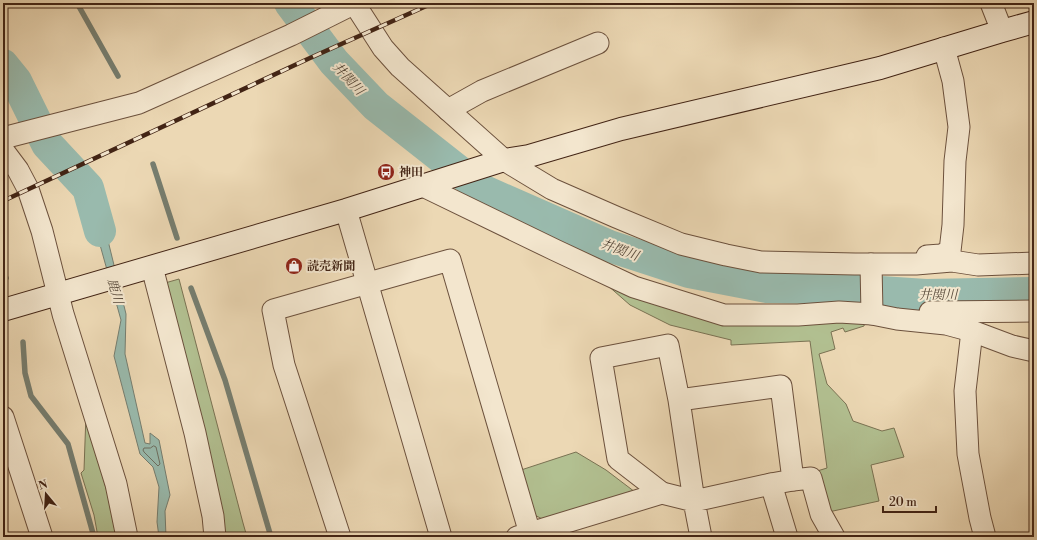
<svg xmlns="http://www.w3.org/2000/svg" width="1037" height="540" font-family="'Libre Bodoni','Noto Serif JP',serif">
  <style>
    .green { fill: #b2c091; stroke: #7a7253 }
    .water { fill: #99baad; stroke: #767e70 }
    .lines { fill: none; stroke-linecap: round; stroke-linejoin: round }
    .shore { stroke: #6e6f61; stroke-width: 1 }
    .stream { stroke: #767e70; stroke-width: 5.5 }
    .river { stroke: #99baad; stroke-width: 32 }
    .street-casing { stroke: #6c513d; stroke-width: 23 }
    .secondary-casing { stroke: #422415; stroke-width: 24 }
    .street { stroke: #f3e6ce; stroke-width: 21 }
    .secondary { stroke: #f3e6ce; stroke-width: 22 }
    .rail-casing { stroke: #422415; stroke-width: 4.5 }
    .rail { stroke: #f3e6ce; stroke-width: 3; stroke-dasharray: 9; stroke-linecap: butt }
    .labels { text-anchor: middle; stroke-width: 4; stroke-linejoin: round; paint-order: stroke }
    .poi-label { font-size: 12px; font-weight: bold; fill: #422415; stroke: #f3e6ce; text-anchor: start }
    .water-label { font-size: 13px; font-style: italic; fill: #584a3b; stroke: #f3e6ce }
  </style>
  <rect width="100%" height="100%" fill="#ecd8b4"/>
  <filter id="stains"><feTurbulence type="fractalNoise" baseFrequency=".005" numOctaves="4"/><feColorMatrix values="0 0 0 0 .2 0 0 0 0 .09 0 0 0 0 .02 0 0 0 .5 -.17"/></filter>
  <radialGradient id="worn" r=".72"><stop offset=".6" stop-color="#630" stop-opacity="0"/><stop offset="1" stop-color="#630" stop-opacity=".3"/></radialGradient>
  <g class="green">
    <path d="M179 279 243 523 247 537H224L165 283Z"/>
    <path d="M606 284 668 308 866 318 864 326 845 332 843 328 831 332 835 349 819 354 827 384 846 404 853 421 882 431 894 428 904 457 871 465 879 501 824 513 814 472 827 468 810 341 731 345V340L670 325 630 305Z"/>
    <path d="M86 414 110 503 116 537H98L94 515 81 473 84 470Z"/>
    <path d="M576 452 606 470 635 492 544 520 531 513 518 471Z"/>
  </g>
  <path class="water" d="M88 188 100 208 126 314 125 354 145 443 150 444V433L159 440 170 495 165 511 166 537H159L157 522 159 487 153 467 140 454 114 356 121 320 90 209Z"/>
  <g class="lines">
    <path class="shore" d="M154 446 156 447 160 464 158 466 144 452 143 450 144 448H150Z"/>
    <g class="stream">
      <path d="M77 3 118 76"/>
      <path d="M153 164 177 238"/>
      <path d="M3 272 6 278"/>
      <path d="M191 288 225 380 271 537"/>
      <path d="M23 342 25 373 31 396 68 444 94 537"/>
    </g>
    <g class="river">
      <path d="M290 3 334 62 376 106 484 191 609 246 689 272 767 287 820 288 926 295 1034 293"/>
      <path d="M3 65 16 81 47 144 88 188 100 231"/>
    </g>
    <g class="street-casing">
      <g id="street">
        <path d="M354 3 383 48 400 67 504 160 552 189 616 217 681 244 726 255 761 262 855 264H916L952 261 978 265 1034 263"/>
        <path d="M991 3 1002 31"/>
        <path d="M448 110 482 91 598 43"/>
        <path d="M3 138 139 103 291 35 355 3"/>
        <path d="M3 150 18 170 28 189 42 231 63 314 116 484 127 537"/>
        <path d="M423 186 555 250 634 287 724 315H798L839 312 872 314 897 319 946 324 972 331 1012 346 1034 351"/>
        <path d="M346 210 441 537"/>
        <path d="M927 256 941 255 950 251 953 225 955 161 959 127 953 81 944 48"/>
        <path d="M871 264 872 314"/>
        <path d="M152 267 195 433 213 516 215 537"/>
        <path d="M930 312 1034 311"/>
        <path d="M972 331 965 391 968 454 980 518 985 537"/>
        <path d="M679 400 781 386 793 480 771 484 694 501 662 493 618 459 601 358 668 345 679 400 694 501 701 537"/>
        <path d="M3 417 42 537"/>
        <path d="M793 480 811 478 821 514 834 537"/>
        <path d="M771 484 787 537"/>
        <path d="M340 537 284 365 273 310 450 260 531 537"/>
        <path d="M517 537 662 493"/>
      </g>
    </g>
    <g class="secondary-casing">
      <path id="secondary" d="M3 310 346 210 504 160 529 156 621 129 880 68 1002 31 1034 22"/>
    </g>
    <use href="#street" class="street"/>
    <use href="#secondary" class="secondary"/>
    <g class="rail-casing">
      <path id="rail" d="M3 201 310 58 433 3"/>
    </g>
    <use href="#rail" class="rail"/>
  </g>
  <defs>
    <g id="bus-disc" transform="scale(0.9)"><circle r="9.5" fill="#8f2418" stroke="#f3e6ce"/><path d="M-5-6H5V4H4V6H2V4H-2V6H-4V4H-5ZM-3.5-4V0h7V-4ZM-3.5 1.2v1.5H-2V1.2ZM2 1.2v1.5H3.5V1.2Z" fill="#fff"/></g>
    <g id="shop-disc" transform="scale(0.9)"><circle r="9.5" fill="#8f2418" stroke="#f3e6ce"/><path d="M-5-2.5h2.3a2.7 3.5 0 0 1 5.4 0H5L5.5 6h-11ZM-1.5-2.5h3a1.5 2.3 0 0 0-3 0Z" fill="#fff"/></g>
  </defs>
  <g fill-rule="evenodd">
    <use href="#bus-disc" x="386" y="172"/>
    <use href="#shop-disc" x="294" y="266"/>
  </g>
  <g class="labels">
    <g class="poi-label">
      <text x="399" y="176">神田</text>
      <text x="307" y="270">読売新聞</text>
    </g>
    <g class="water-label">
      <text transform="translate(349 78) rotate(47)" y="5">井関川</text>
      <text transform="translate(620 249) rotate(20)" y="5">井関川</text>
      <text transform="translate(116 291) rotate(75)" y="5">鹿川</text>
      <text x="938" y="299">井関川</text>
    </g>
  </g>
  <rect width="1037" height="540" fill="none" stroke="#ecd8b4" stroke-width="16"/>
  <rect x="4" y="4" width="1029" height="532" fill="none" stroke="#422415" stroke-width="2"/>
  <rect x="8" y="8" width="1021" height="524" fill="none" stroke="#422415"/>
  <g transform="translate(46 494) rotate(342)" stroke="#f3e6ce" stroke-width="3" paint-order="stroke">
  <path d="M0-3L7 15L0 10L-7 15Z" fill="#422415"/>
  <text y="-6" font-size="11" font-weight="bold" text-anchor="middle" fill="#422415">N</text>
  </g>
  <path d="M883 506v6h53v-6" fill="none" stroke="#422415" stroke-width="2"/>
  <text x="889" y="506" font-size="12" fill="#422415" stroke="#f3e6ce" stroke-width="3" paint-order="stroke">20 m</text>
  <rect width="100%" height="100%" filter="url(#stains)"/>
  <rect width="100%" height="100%" fill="url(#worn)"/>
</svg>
